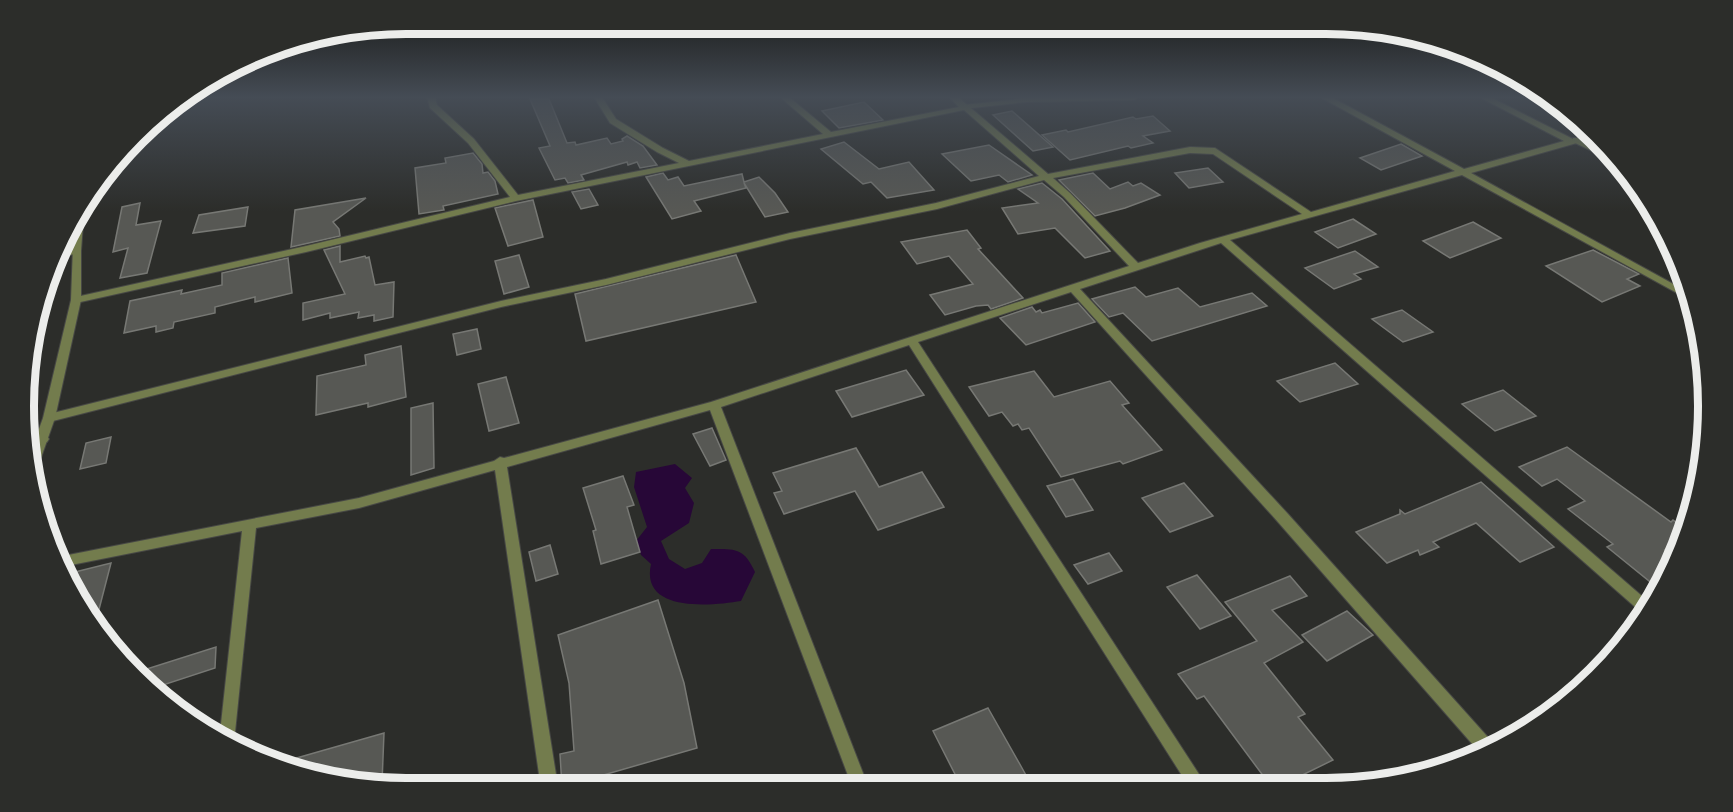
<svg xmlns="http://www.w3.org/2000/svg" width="1733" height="812" font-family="'Public Sans',sans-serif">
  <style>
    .water { fill: #270737 }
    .building { fill: #575854; stroke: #777874; stroke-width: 1.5 }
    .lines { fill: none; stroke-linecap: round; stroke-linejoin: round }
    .service-casing { stroke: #474845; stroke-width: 2 }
    .minor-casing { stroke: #474845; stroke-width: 2 }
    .tertiary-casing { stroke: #474845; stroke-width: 2 }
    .service { fill: #737c4d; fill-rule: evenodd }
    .minor { fill: #737c4d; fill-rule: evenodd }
    .tertiary { fill: #737c4d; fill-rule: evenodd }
    .rim { fill: none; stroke: #ecedeb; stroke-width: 8 }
  </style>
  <rect width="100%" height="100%" fill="#2c2d2a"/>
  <path class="water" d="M675 464 692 478 685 488 694 503 689 523 661 541 669 559 685 569 702 563 711 549C736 549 744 548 755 572L741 601C711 606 640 613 651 564L641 555 636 541 647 527 634 487 636 472Z"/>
  <g class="building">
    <path d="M530 99H549L567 143 575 142 576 145 607 138 611 144 623 141 622 139 627 136 643 146 657 165 640 168 637 162 628 165 627 162 581 175 584 180 568 183 565 178 555 180 539 148 550 146Z"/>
    <path d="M864 102 883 120 839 128 822 111Z"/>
    <path d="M1012 111 1053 147 1033 151 993 115Z"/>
    <path d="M1153 116 1170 131 1143 136 1153 143 1131 148 1128 146 1070 160 1042 135 1066 130 1068 132 1133 117 1136 119Z"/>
    <path d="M844 142 879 169 909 162 934 190 887 198 871 182 863 184 821 149Z"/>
    <path d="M1401 144 1422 156 1381 170 1360 158Z"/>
    <path d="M989 145 1032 175 1008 182 999 175 971 181 942 154Z"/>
    <path d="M473 153 482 164 483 173 488 172 495 181 498 194 443 206 444 210 419 214 415 168 446 163 445 158Z"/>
    <path d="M1208 168 1223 182 1189 188 1175 173Z"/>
    <path d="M663 173 668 180 678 177 684 186 742 174 744 182 759 177 775 193 788 212 765 217 744 183 746 188 694 201 701 211 672 219 646 177Z"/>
    <path d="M1093 173 1110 189 1128 182 1133 186 1141 183 1160 195 1125 208 1095 216 1059 180Z"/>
    <path d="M1042 183 1062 199 1110 251 1085 258 1055 228 1018 234 1002 208 1038 203 1018 189Z"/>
    <path d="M589 189 598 205 581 209 572 192Z"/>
    <path d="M366 198 333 222 339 229 340 236 291 247 295 210Z"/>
    <path d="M533 200 543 237 508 246 495 208Z"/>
    <path d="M140 203 136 225 161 221 147 273 120 278 128 248 113 252 122 207Z"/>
    <path d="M248 207 245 226 193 233 199 215Z"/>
    <path d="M1353 219 1376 234 1338 248 1315 232Z"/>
    <path d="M1473 222 1501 238 1450 258 1423 241Z"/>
    <path d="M967 230 981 248 978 249 1023 298 991 309 988 305 976 306 945 315 930 295 973 284 949 256 917 264 901 242Z"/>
    <path d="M340 246V262L365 256 366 258 369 257 375 285 394 282 393 317 374 321V315L358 318 359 312 330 318V313L303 320V303L345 294 324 250Z"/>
    <path d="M1593 250 1639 274 1627 279 1640 286 1602 302 1546 266Z"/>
    <path d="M1355 251 1378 267 1354 274 1361 279 1334 289 1305 268Z"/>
    <path d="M519 255 529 287 504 294 495 261Z"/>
    <path d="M736 255 756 302 586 341 575 294Z"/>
    <path d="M288 258 292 293 255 302V297L215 307V313L174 322 173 328 156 332V326L124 333 130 301 182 290 181 294 222 285V273Z"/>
    <path d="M1135 287 1146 297 1178 288 1200 307 1252 293 1267 306 1152 341 1123 313 1109 317 1092 299Z"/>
    <path d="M1078 303 1095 322 1026 345 1000 318 1032 307 1036 312 1040 310 1042 313Z"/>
    <path d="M1402 310 1433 332 1403 342 1372 319Z"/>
    <path d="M477 329 481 349 457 355 453 334Z"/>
    <path d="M401 346 406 397 368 407V403L316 415 317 376 366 365 365 355Z"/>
    <path d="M1335 363 1358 384 1300 402 1277 381Z"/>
    <path d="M906 370 924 395 852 417 836 391Z"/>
    <path d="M1034 371 1054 397 1110 381 1129 403 1122 405 1162 450 1123 464 1120 461 1061 477 1029 428 1022 430 1018 424 1013 426 1002 412 989 416 969 387Z"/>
    <path d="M506 377 519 423 489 431 478 384Z"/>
    <path d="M1503 390 1536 416 1495 431 1462 404Z"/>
    <path d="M433 403 434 468 411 475V408Z"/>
    <path d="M712 428 726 460 710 466 693 434Z"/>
    <path d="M111 437 106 463 80 469 86 443Z"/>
    <path d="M1567 447 1671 522 1673 520 1685 529 1682 542 1665 550 1676 559 1659 589 1607 547 1613 544 1568 509 1585 501 1557 479 1542 486 1519 467Z"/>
    <path d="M856 448 879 487 922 472 944 507 878 530 855 491 784 514 774 493 782 491 773 473Z"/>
    <path d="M623 476 634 505 627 507 640 552 601 564 593 531 596 530 583 488Z"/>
    <path d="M1073 479 1093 510 1066 517 1047 486Z"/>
    <path d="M1481 482 1554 547 1520 562 1476 523 1433 542 1439 547 1420 555 1418 550 1387 563 1356 532 1400 514V510L1405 514Z"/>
    <path d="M1184 483 1213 516 1170 532 1142 498Z"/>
    <path d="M550 545 558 574 536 581 529 552Z"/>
    <path d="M1109 553 1122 571 1088 584 1074 565Z"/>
    <path d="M111 563 96 621 63 575Z"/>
    <path d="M1197 575 1231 616 1200 629 1167 587Z"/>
    <path d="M1290 576 1307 596 1272 610 1303 642 1264 663 1305 714 1298 717 1333 760 1282 785H1270L1204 696 1197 699 1178 674 1257 641 1225 602Z"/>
    <path d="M658 600 684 683 697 748 562 787 560 754 574 751 569 683 558 635Z"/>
    <path d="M1347 611 1373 635 1327 661 1302 635Z"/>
    <path d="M216 647 215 668 154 688 134 673Z"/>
    <path d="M988 708 1022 768 1032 786H961L933 731Z"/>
    <path d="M384 733 382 783 279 763Z"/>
  </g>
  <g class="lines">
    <g class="service-casing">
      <g id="service">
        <path d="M1026 98 1137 97V98L1134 100 1026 102 963 109 959 107 963 105Z"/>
        <path d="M1573 138H1579L1608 152 1612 158H1607L1573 142Z"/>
      </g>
    </g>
    <g class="minor-casing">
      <g id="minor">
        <path d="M427 97H435L437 105 474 139 518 195 679 163 657 152 610 123 594 97H602L616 119 663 148 689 161 823 134 780 97H789L831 132 959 107 949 97H958L1048 174 1190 147 1215 148 1311 212 1455 171 1320 97H1331L1464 169 1564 141 1479 97H1490L1573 139 1593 133 1598 137 1471 173 1686 291 1688 299 1462 175 1230 240 1650 603 1644 614 1642 613 1221 243 1080 289 1288 514 1494 744 1495 746 1481 754 1278 522 1071 292 918 342 1206 785H1188L909 345 721 407 868 786H852L710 410 507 467 558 787 541 788 495 470 359 508 256 528 234 742 220 733 242 531 61 567 58 557 359 498 494 461 500 457 504 458 711 402 1129 266 1064 197 1044 180 937 209 790 239 606 285 501 307 49 422 45 421 43 418 49 414 501 301 606 279 790 233 936 203 1039 176 964 110 516 201 306 252 76 303 71 300 76 297 306 246 510 197 468 143 430 108ZM1190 153 1213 154 1302 214 1200 243 1138 263 1070 193 1053 178Z"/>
        <path d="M76 248 81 251 80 253 59 257 62 251Z"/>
        <path d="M43 435 47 436 49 439 47 442 28 447V439Z"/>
      </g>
    </g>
    <g class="tertiary-casing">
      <path id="tertiary" d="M81 208 84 210 81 251V300L55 418 37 469 33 473 28 459 43 418 71 300 74 220Z"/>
    </g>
    <use href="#service" class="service"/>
    <use href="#minor" class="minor"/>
    <use href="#tertiary" class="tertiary"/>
  </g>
  <linearGradient id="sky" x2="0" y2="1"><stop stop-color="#181917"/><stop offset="0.46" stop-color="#454c55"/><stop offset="1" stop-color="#454c55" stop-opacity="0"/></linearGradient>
  <rect width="1733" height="211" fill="url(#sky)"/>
  <path d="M0 0H1733V812H0ZM406 34H1326A372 372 0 0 1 1698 406V406A372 372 0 0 1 1326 778H406A372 372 0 0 1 34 406V406A372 372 0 0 1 406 34Z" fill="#2c2d2a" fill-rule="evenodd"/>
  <path class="rim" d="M406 34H1326A372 372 0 0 1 1698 406V406A372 372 0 0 1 1326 778H406A372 372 0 0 1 34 406V406A372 372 0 0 1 406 34Z"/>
</svg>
